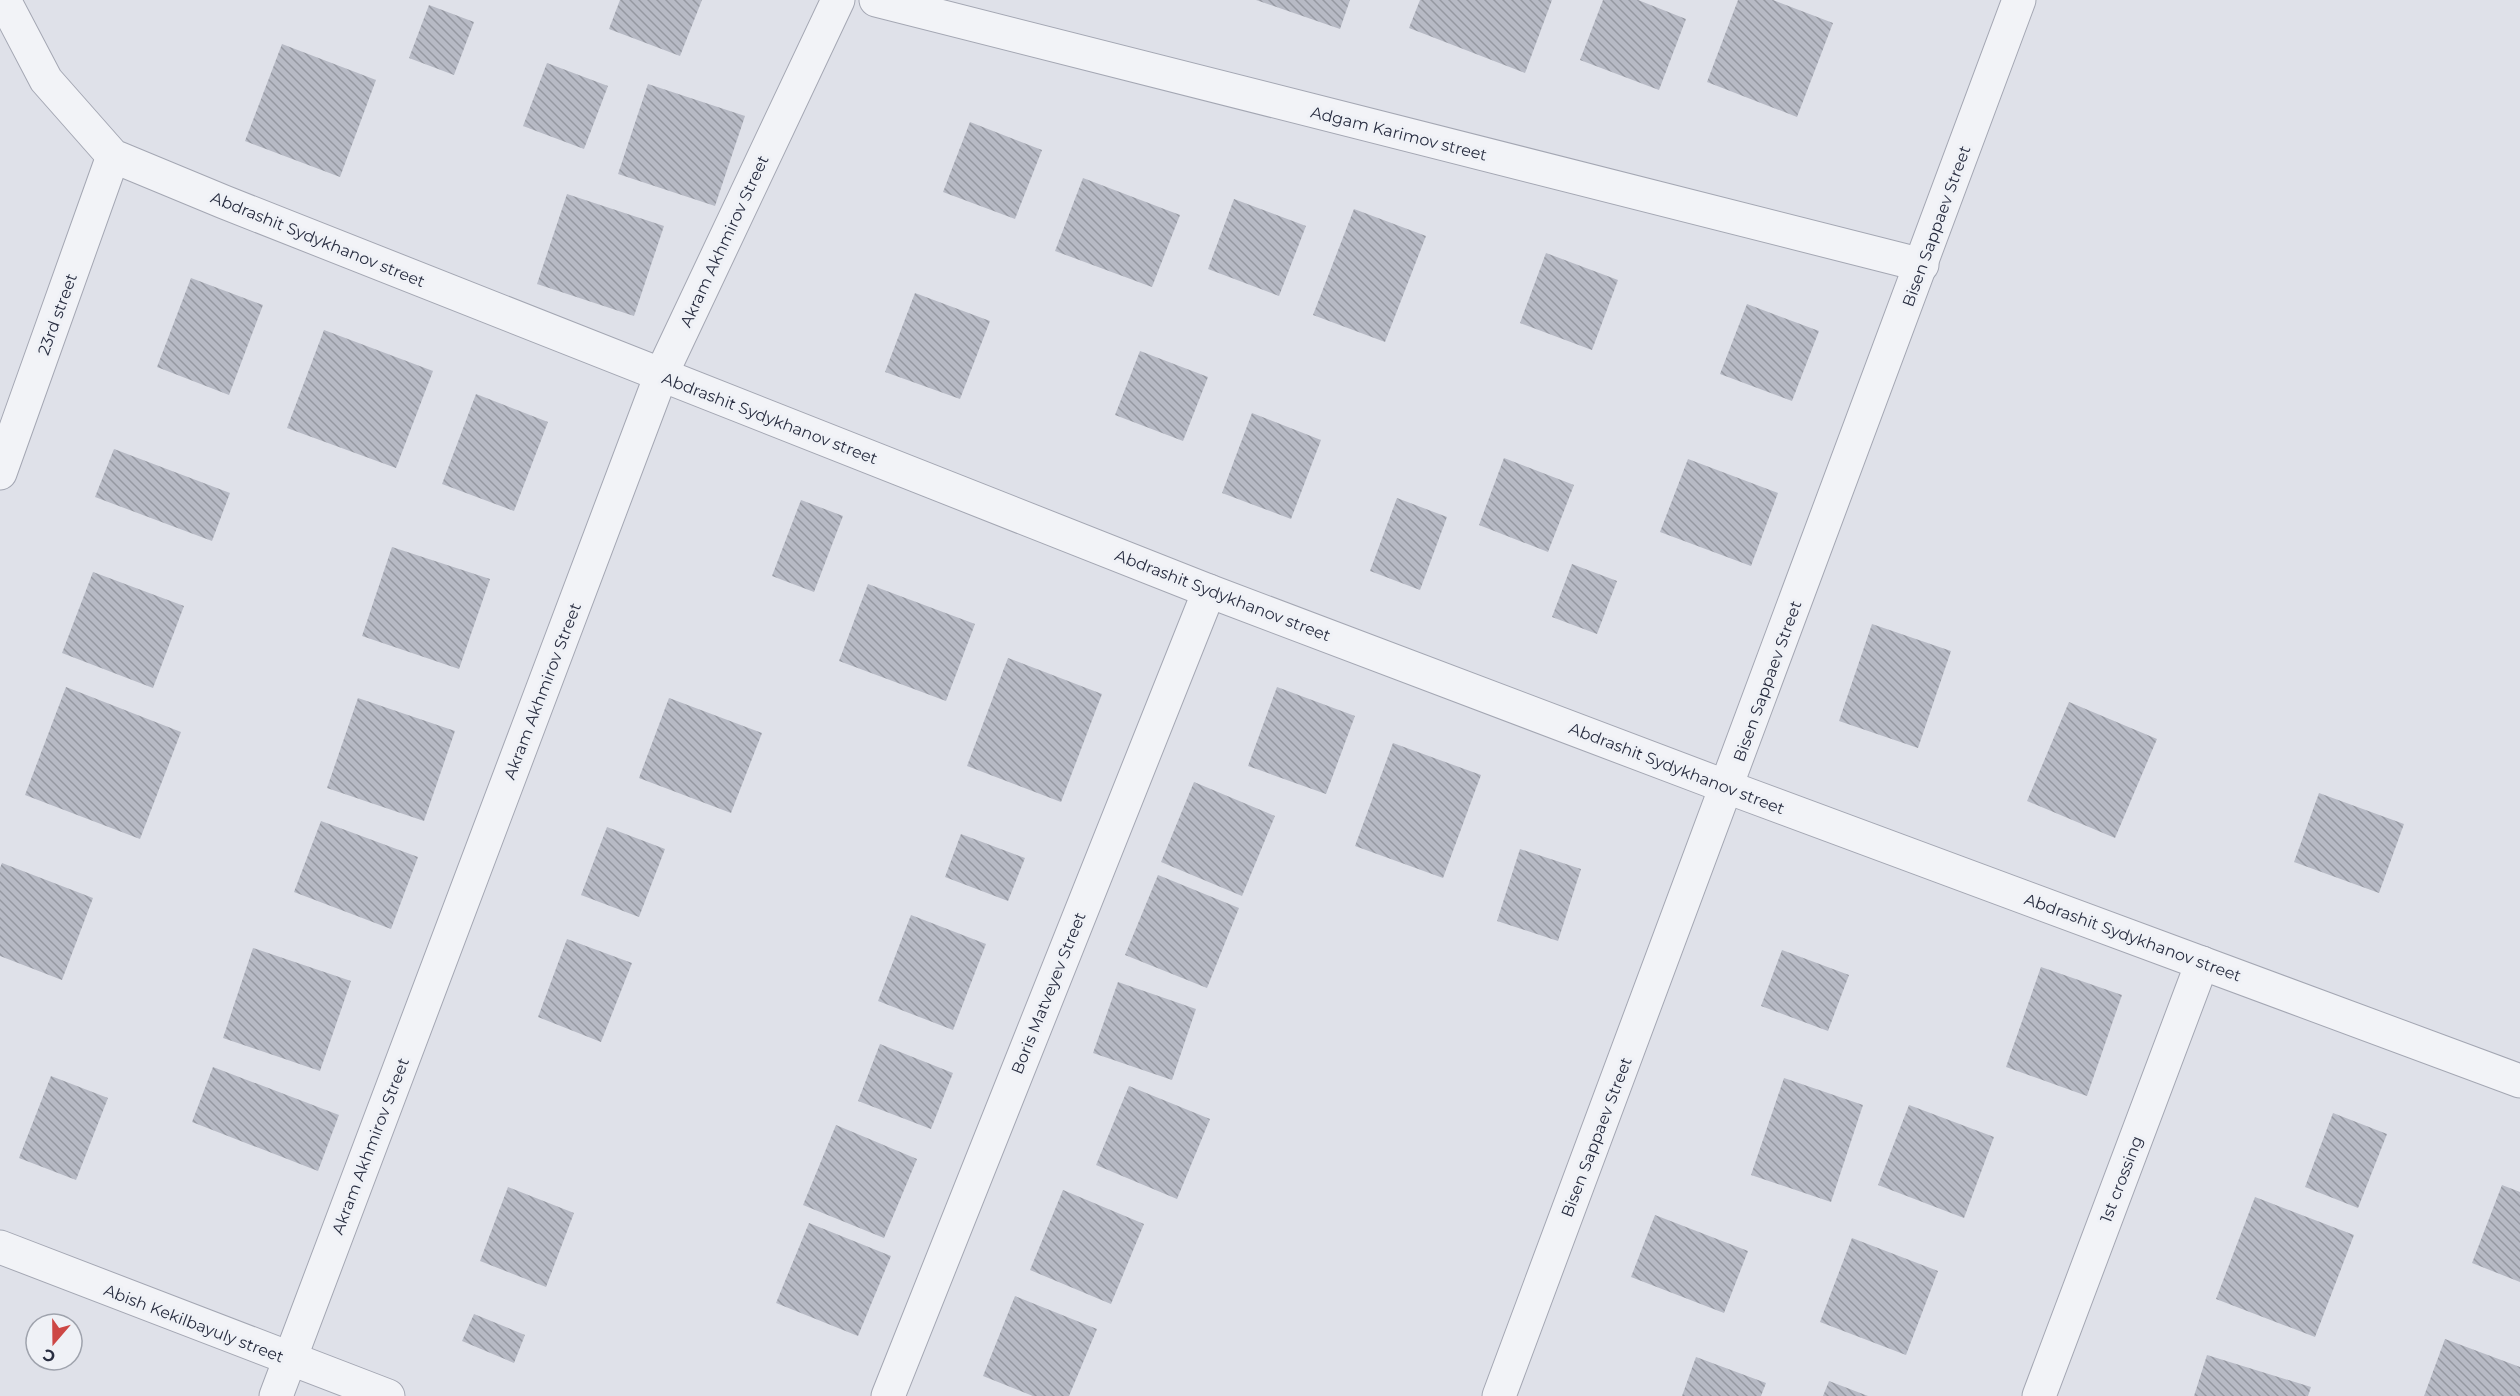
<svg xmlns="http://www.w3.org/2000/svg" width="2520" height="1396" font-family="Montserrat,sans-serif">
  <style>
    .building { fill: url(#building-back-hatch) }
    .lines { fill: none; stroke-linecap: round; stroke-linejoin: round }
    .minor-casing { stroke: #a4a7b3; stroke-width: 35 }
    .minor { stroke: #f2f3f7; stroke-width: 33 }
    .labels { text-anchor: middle; stroke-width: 6; stroke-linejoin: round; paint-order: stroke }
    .street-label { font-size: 16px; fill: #282d40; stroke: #eff1f6 }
  </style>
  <defs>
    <pattern id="building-back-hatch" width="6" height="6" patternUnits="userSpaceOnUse" patternTransform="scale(1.5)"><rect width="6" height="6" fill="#b7bac5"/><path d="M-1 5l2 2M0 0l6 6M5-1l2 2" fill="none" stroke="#9598a1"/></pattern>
  </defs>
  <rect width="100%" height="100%" fill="#dfe1e9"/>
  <g class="building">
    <path d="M620 0H702L680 56 609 29Z"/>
    <path d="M1256 0H1350L1340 29Z"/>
    <path d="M1420 0H1552L1525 73 1409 28Z"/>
    <path d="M1603 0H1638L1686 19 1659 90 1580 60Z"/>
    <path d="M1738 0H1773L1833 23 1797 117 1707 82Z"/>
    <path d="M429 5 474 22 454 75 409 58Z"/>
    <path d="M282 44 376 80 340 177 245 141Z"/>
    <path d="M547 63 608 86 584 149 523 126Z"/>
    <path d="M648 84 745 116 715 206 618 174Z"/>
    <path d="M970 122 1042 150 1015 219 943 192Z"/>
    <path d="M1083 178 1180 215 1152 287 1055 251Z"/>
    <path d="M567 194 664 226 634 316 537 284Z"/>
    <path d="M1234 199 1306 226 1279 296 1208 269Z"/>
    <path d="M1354 209 1426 236 1385 342 1313 315Z"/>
    <path d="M1546 253 1618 280 1592 350 1520 323Z"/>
    <path d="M191 278 263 305 229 395 157 367Z"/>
    <path d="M915 293 990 321 960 399 885 372Z"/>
    <path d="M1747 304 1819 331 1792 401 1720 374Z"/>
    <path d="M324 330 433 371 396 468 287 428Z"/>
    <path d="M1140 351 1208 377 1183 441 1115 415Z"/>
    <path d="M476 394 548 422 514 511 442 484Z"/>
    <path d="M1252 413 1321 440 1291 519 1222 493Z"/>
    <path d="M114 449 230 493 212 541 95 497Z"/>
    <path d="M1504 458 1574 485 1548 552 1479 525Z"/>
    <path d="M1688 459 1778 493 1751 566 1660 532Z"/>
    <path d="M1397 498 1447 517 1420 590 1370 571Z"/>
    <path d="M801 500 843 516 814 592 772 576Z"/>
    <path d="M392 547 490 579 459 669 362 636Z"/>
    <path d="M1572 564 1617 581 1597 634 1552 617Z"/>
    <path d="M93 572 184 606 153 688 62 653Z"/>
    <path d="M868 584 975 624 946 701 839 661Z"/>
    <path d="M1872 624 1951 651 1918 748 1839 721Z"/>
    <path d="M1008 658 1102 694 1061 802 967 766Z"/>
    <path d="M66 687 181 732 140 839 25 795Z"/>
    <path d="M1277 687 1355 716 1326 794 1248 766Z"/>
    <path d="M358 698 455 731 424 821 327 788Z"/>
    <path d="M669 698 762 733 731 813 639 778Z"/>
    <path d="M2069 702 2157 739 2115 838 2027 801Z"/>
    <path d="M1393 743 1481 775 1443 878 1355 846Z"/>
    <path d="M1194 782 1275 816 1242 896 1161 862Z"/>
    <path d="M2319 793 2404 824 2379 893 2294 862Z"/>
    <path d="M321 821 418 857 391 929 294 892Z"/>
    <path d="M607 827 665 849 639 917 581 895Z"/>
    <path d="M961 834 1025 858 1008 901 945 877Z"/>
    <path d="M1520 849 1581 869 1558 941 1497 921Z"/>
    <path d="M2 863 93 898 62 980 0 956V868Z"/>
    <path d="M1158 875 1239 908 1207 988 1125 955Z"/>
    <path d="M911 915 986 944 953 1030 878 1001Z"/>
    <path d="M567 939 632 963 601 1042 538 1017Z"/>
    <path d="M253 948 351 981 320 1071 223 1038Z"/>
    <path d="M1782 950 1849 975 1828 1031 1761 1006Z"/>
    <path d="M2041 967 2122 995 2087 1096 2006 1067Z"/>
    <path d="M1118 982 1196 1009 1172 1080 1093 1053Z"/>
    <path d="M880 1044 953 1073 931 1129 858 1101Z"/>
    <path d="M213 1067 339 1115 318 1171 192 1122Z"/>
    <path d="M51 1076 108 1098 76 1180 19 1158Z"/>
    <path d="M1784 1078 1863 1105 1831 1202 1751 1175Z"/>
    <path d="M1129 1086 1210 1119 1177 1199 1096 1165Z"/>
    <path d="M1909 1105 1994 1137 1964 1218 1878 1185Z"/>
    <path d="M2333 1113 2387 1134 2358 1208 2305 1187Z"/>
    <path d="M836 1125 917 1159 884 1238 803 1205Z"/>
    <path d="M2502 1185 2520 1192V1282L2472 1263Z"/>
    <path d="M508 1187 574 1213 546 1287 480 1261Z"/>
    <path d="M1063 1190 1144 1224 1111 1304 1030 1270Z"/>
    <path d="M2255 1197 2354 1235 2315 1337 2216 1299Z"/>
    <path d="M1655 1215 1748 1251 1724 1313 1631 1277Z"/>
    <path d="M809 1223 891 1256 858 1336 776 1303Z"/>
    <path d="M1852 1238 1938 1271 1906 1355 1820 1322Z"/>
    <path d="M1015 1296 1097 1329 1069 1396H1033L983 1376Z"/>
    <path d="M474 1314 525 1335 514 1363 462 1341Z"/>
    <path d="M2445 1339 2520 1367V1396H2424Z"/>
    <path d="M2207 1355 2311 1387 2308 1396H2194Z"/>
    <path d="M1696 1357 1766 1383 1761 1396H1682Z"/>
    <path d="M1829 1381 1868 1396H1823Z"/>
  </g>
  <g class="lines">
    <g class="minor-casing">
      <g id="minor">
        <path d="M4 0 46 80 113 156 224 202 1209 591 1727 787 2520 1081"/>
        <path d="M876 0 1922 265"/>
        <path d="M0 473 113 156"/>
        <path d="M0 1247 388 1396"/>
        <path d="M276 1396 661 375 838 0"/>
        <path d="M888 1396 1209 591"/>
        <path d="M1499 1396 2019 0"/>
        <path d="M2039 1396 2202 963"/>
      </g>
    </g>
    <use href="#minor" class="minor"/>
  </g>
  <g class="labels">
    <g class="street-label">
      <text transform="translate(1399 133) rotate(14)" y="6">Adgam Karimov street</text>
      <text transform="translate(1936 226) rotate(-70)" y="6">Bisen Sappaev Street</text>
      <text transform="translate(318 239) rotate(22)" y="6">Abdrashit Sydykhanov street</text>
      <text transform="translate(724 241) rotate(-65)" y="6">Akram Akhmirov Street</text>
      <text transform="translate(57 314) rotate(-70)" y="6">23rd street</text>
      <text transform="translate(770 418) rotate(21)" y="6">Abdrashit Sydykhanov street</text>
      <text transform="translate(1223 595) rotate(21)" y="6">Abdrashit Sydykhanov street</text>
      <text transform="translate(1767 681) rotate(-70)" y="6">Bisen Sappaev Street</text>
      <text transform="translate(542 691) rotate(-69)" y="6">Akram Akhmirov Street</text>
      <text transform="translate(1677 768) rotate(21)" y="6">Abdrashit Sydykhanov street</text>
      <text transform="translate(2133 937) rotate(20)" y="6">Abdrashit Sydykhanov street</text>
      <text transform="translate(1048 993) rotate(-68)" y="6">Boris Matveyev Street</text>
      <text transform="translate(1596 1137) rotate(-69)" y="6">Bisen Sappaev Street</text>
      <text transform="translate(370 1146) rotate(-69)" y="6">Akram Akhmirov Street</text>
      <text transform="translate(2121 1179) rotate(-69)" y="6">1st crossing</text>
      <text transform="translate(194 1323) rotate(21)" y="6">Abish Kekilbayuly street</text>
    </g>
  </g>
  <g transform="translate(54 1342) rotate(200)"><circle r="28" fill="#eff1f6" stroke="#9fa3ad" stroke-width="1.5"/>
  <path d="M0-4.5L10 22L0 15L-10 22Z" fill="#cd4745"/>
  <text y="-9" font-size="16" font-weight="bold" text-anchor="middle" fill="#282d40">С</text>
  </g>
</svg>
